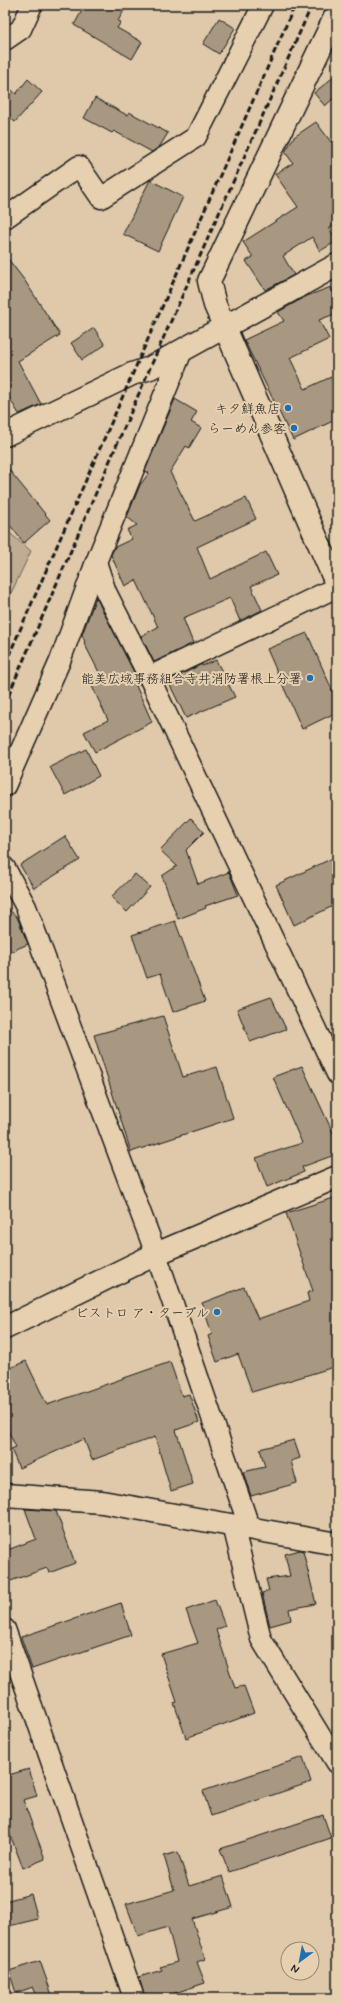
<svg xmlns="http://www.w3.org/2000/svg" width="342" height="2003" font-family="Mynerve,'Klee One',sans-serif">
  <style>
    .green { fill: #bfac93; stroke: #6e6458 }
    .building { fill: #a89882; stroke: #1c1c1c }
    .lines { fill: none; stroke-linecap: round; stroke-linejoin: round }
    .street-casing { stroke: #1c1c1c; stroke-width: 23 }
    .secondary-casing { stroke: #1c1c1c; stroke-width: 25 }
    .street { stroke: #e7d0b0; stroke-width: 20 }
    .secondary { stroke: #e7d0b0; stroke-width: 22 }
    .rail { stroke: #1c1c1c; stroke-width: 3; stroke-dasharray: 6 3; stroke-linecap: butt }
    .poi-dot { fill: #1f6fb2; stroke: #e7d0b0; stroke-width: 1.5 }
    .labels { text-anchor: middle; stroke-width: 4; stroke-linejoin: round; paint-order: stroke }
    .poi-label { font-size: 13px; fill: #1c1c1c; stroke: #e7d0b0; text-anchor: end }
  </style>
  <rect width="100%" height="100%" fill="#dfc9aa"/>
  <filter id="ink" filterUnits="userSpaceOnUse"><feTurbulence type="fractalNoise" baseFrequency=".025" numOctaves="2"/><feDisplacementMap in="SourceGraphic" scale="8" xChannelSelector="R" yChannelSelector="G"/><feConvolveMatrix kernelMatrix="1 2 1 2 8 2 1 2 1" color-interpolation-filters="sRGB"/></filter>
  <g filter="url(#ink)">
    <path class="green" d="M5 529 31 551 5 606Z"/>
    <g class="building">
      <path d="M85 5H127L118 21 121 22 117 28 142 42 132 59 74 25Z"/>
      <path d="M219 18 235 28 219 54 203 44Z"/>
      <path d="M337 74V95L325 106 314 93Z"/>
      <path d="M28 79 42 92 15 122 5 113V84L16 94Z"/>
      <path d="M95 98 127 115 129 112 168 133 160 146 152 152 114 131 112 133 84 118Z"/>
      <path d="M316 122 331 142 337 139V224L329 228 337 241 320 251 312 237 283 256 294 275 265 290 246 261 253 257 243 242 298 207 275 174 293 163 285 152 294 137Z"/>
      <path d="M150 180 183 197 158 251 123 234Z"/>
      <path d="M5 255 25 281 60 335 18 361 41 404 19 414 5 391Z"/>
      <path d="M331 287 337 301V313L319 320 329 339 290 358 305 389 331 377 337 394V419L293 440 244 340 284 321 278 312 307 296Z"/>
      <path d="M94 328 105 345 82 360 71 343Z"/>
      <path d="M175 399 197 412 191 422 201 428 189 448 186 446 170 472 195 521 246 498 256 519 197 547 210 579 266 552 277 575 251 586 262 610 240 621 230 598 183 618 193 643 154 662 141 636 158 627 136 580 125 586 111 555 115 547 132 539 127 530 137 525 127 517 140 485 149 473 145 471Z"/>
      <path d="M5 465 50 520 24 543 5 519Z"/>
      <path d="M96 597 140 684 136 686 152 722 95 752 84 732 108 720 90 682 101 676 84 643 85 642 82 635Z"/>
      <path d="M307 633 337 701V712L302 729 267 649Z"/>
      <path d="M216 660 235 697 186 718 168 681 202 664V666Z"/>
      <path d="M86 749 99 776 65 795 50 767Z"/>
      <path d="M191 818 204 832 186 850 198 884 229 872 238 895 205 906 206 908 178 919 162 876 177 866 160 850Z"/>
      <path d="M65 836 80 860 34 888 20 865Z"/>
      <path d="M337 856V904L294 925 276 885Z"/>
      <path d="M135 874 150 887 127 912 111 897Z"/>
      <path d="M5 906 17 917 28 944 5 954Z"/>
      <path d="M175 921 205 1001 173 1012 160 974 147 978 132 935Z"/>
      <path d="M271 997 286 1029 250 1042 237 1009Z"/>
      <path d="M163 1016 183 1077 217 1067 233 1118 131 1152 94 1035Z"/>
      <path d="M302 1066 333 1133 337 1131V1154L302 1167 304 1172 267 1187 256 1158 302 1143 273 1077Z"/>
      <path d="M337 1197V1366L252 1392 238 1354 217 1362 208 1336 212 1334 202 1303 244 1287 258 1319 309 1301 307 1293 313 1291 286 1213Z"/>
      <path d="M26 1361 47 1405 170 1362 182 1396 189 1394 199 1422 176 1430 193 1484 171 1491 155 1437 92 1460 84 1439 19 1468 11 1449 16 1447 5 1425V1370Z"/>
      <path d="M294 1440 300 1458 291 1461 297 1483 251 1496 243 1472 265 1467 260 1449Z"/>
      <path d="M25 1509 56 1511 75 1563 49 1573 47 1568 5 1583V1551L36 1539Z"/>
      <path d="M300 1550 303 1551 316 1604 289 1609 291 1620 270 1626 262 1593 269 1591 266 1579 290 1576 285 1554Z"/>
      <path d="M215 1600 225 1626 216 1630 235 1688 244 1686 254 1713 186 1738 174 1703 177 1702 161 1654 198 1643 186 1610Z"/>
      <path d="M121 1603 131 1635 32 1669 21 1637Z"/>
      <path d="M303 1757 311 1782 211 1816 203 1791Z"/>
      <path d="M29 1769 37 1796 23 1800 45 1859 23 1868 7 1827H5V1776Z"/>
      <path d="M323 1815 331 1838 229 1872 220 1849Z"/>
      <path d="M178 1852 189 1886 223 1876 233 1907 192 1919 205 1959 197 1962 205 1983 160 1998H145L139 1977 162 1970 160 1967 177 1962 168 1927 138 1936 126 1904 174 1890 164 1856Z"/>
      <path d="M31 1894 38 1919 5 1927V1901Z"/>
      <path d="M40 1961 53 1998H38L33 1987 16 1993 9 1971Z"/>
    </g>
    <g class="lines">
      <g class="street-casing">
        <g id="street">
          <path d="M5 40 21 29 32 5"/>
          <path d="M5 218 79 166 101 198 196 137 263 5"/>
          <path d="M96 562 106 592 149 677 337 1074"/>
          <path d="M149 677 337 587"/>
          <path d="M5 786 60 661 96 562 182 351"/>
          <path d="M5 868 26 907 156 1254 250 1529"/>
          <path d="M233 1525 261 1639 337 1763"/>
          <path d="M5 1629 134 1998"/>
        </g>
      </g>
      <g class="secondary-casing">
        <g id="secondary">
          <path d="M337 13 209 281 215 305 337 585"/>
          <path d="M5 435 132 374 150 368 337 265"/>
          <path d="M5 1328 156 1254 337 1177"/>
          <path d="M5 1495 102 1502 337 1544"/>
        </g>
      </g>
      <use href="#street" class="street"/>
      <use href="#secondary" class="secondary"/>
      <g class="rail">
        <path d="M5 664 295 5"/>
        <path d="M5 703 150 368 312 5"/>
      </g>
    </g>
  </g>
  <g class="poi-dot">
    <circle cx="288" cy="408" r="4"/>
    <circle cx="294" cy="428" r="4"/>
    <circle cx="310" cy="678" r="4"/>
    <circle cx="217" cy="1312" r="4"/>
  </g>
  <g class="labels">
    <g class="poi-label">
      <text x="280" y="413">キタ鮮魚店</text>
      <text x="286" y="433">らーめん参客</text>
      <text x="302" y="683">能美広域事務組合寺井消防署根上分署</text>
      <text x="209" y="1317">ビストロ ア・ターブル</text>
    </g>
  </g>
  <rect width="342" height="2003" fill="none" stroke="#e7d0b0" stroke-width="20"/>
  <rect x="10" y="10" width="322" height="1983" fill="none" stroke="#1c1c1c" stroke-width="1.5" filter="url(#ink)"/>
  <g transform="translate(300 1961) rotate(212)"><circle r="19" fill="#e7d0b0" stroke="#968875"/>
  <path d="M0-3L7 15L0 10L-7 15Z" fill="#1f6fb2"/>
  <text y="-6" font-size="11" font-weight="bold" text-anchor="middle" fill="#1c1c1c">N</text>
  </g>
</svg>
